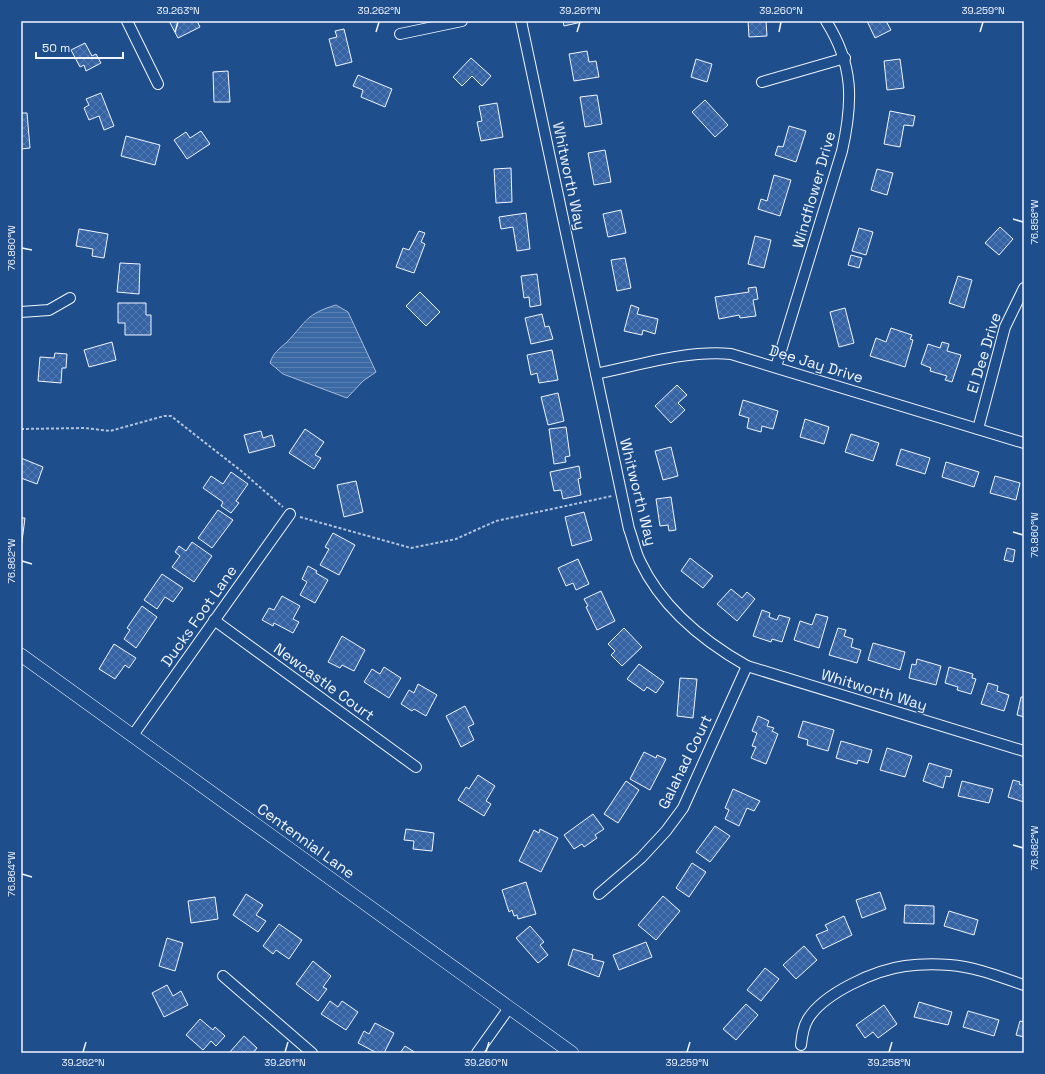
<svg xmlns="http://www.w3.org/2000/svg" width="1045" height="1074" font-family="'Space Grotesk',sans-serif">
  <style>
    .water { fill: url(#water-rules); stroke: #a8bbd7 }
    .building { fill: url(#building-cross-hatch); stroke: #f2f6ff }
    .lines { fill: none; stroke-linecap: round; stroke-linejoin: round }
    .minor-casing { stroke: #f2f6ff; stroke-width: 12 }
    .tertiary-casing { stroke: #f2f6ff; stroke-width: 14 }
    .path { stroke: #b3c4dc; stroke-width: 2; stroke-dasharray: 3 2; stroke-linecap: butt }
    .minor { stroke: #1f4e8c; stroke-width: 10 }
    .tertiary { stroke: #1f4e8c; stroke-width: 13 }
    .ticks { fill: none; stroke: #f2f6ff; stroke-width: 1.5 }
    .labels { text-anchor: middle; stroke-width: 3; stroke-linejoin: round; paint-order: stroke }
    .street-label { font-size: 15px; fill: #f2f6ff; stroke: #1f4e8c }
    .neatline { fill: none; stroke: #f2f6ff; stroke-width: 1.5 }
    .ticks-label { font-size: 10px; text-anchor: middle; fill: #f2f6ff }
  </style>
  <defs>
    <pattern id="water-rules" width="6" height="5" patternUnits="userSpaceOnUse"><rect width="6" height="5" fill="#3b69a3"/><path d="M0 2.5h6" fill="none" stroke="#587fb1"/></pattern>
    <pattern id="building-cross-hatch" width="8" height="8" patternUnits="userSpaceOnUse"><rect width="8" height="8" fill="#3563a3"/><path d="M0 0l8 8M0 8l8-8" fill="none" stroke="#537ab1"/></pattern>
  </defs>
  <rect width="100%" height="100%" fill="#1f4e8c"/>
  <path class="water" d="M336 305 348 312 376 372 363 381 347 398 283 374 270 363C273 353 279 349 287 342 307 321 306 314 336 305Z"/>
  <g class="building">
    <path d="M169 21H197L200 27 178 38Z"/>
    <path d="M563 21H586L564 26Z"/>
    <path d="M748 21H766L767 36 749 37Z"/>
    <path d="M867 21H886L891 30 875 38Z"/>
    <path d="M344 29 352 62 336 66 329 39 337 37 335 31Z"/>
    <path d="M85 43 92 56 96 54 101 63 86 71 84 65 80 67 71 50Z"/>
    <path d="M587 51 589 62 596 61 599 77 574 81 569 54Z"/>
    <path d="M471 58 491 76 482 86 472 76 462 86 453 77Z"/>
    <path d="M696 59 712 64 707 82 691 77Z"/>
    <path d="M900 59 904 88 887 90 884 61Z"/>
    <path d="M228 71 230 102H214L213 72Z"/>
    <path d="M358 75 392 89 385 107 361 97 363 90 353 86Z"/>
    <path d="M101 93 114 126 104 130 99 116 89 120 84 108 89 105 86 99Z"/>
    <path d="M597 95 602 124 585 127 580 97Z"/>
    <path d="M705 100 728 125 715 137 692 112Z"/>
    <path d="M497 103 503 137 481 141 477 122 482 121 479 106Z"/>
    <path d="M890 111 915 116 913 126 904 125 900 147 884 144Z"/>
    <path d="M21 113H27L30 148 21 149Z"/>
    <path d="M789 126 806 131 796 162 775 155 778 146 783 147Z"/>
    <path d="M201 131 210 144 187 159 174 140 186 132 190 138Z"/>
    <path d="M126 136 160 145 155 165 121 156Z"/>
    <path d="M605 150 611 182 594 185 588 153Z"/>
    <path d="M511 168 512 202 496 203 494 169Z"/>
    <path d="M877 169 893 173 887 195 871 190Z"/>
    <path d="M774 175 791 180 780 216 758 209 761 199 767 201Z"/>
    <path d="M621 210 626 233 608 237 603 214Z"/>
    <path d="M526 213 530 249 517 251 513 227 501 229 499 217Z"/>
    <path d="M1000 227 1013 239 999 255 985 243Z"/>
    <path d="M859 228 873 232 866 255 852 251Z"/>
    <path d="M79 229 108 234 104 258 92 256 93 249 76 246Z"/>
    <path d="M419 231 425 233 421 242 425 244 414 273 396 267 403 248 409 250Z"/>
    <path d="M755 236 771 240 764 268 748 264Z"/>
    <path d="M851 255 862 258 859 268 848 265Z"/>
    <path d="M625 258 631 288 617 291 611 260Z"/>
    <path d="M120 263 140 264 139 294 117 292Z"/>
    <path d="M537 274 541 305 530 307 529 297 524 298 521 276Z"/>
    <path d="M958 276 972 280 964 308 949 303Z"/>
    <path d="M756 287 758 299 753 300 756 316 740 318 739 315 719 319 715 297 749 292 748 288Z"/>
    <path d="M420 292 440 312 426 326 406 306Z"/>
    <path d="M118 303H146V315H151V335H125V323H118Z"/>
    <path d="M631 305 639 308 637 314 658 319 655 334 643 330 642 335 624 331Z"/>
    <path d="M845 308 854 343 839 347 830 312Z"/>
    <path d="M542 314 545 327 549 326 553 339 531 344 525 318Z"/>
    <path d="M891 328 912 335 910 339 913 340 905 367 870 356 876 338 886 342Z"/>
    <path d="M112 342 116 360 89 367 84 350Z"/>
    <path d="M942 342 949 344 947 351 961 355 952 382 945 380 947 376 930 371 931 368 921 364 928 344 940 348Z"/>
    <path d="M552 350 558 380 539 383 537 373 531 375 527 355Z"/>
    <path d="M55 353 67 354 66 368H62L61 383 38 381 40 357 54 358Z"/>
    <path d="M677 385 687 395 678 403 685 410 671 423 655 406Z"/>
    <path d="M558 393 564 421 548 425 541 397Z"/>
    <path d="M743 400 778 411 773 429 762 426 761 432 747 428 749 418 739 415Z"/>
    <path d="M805 419 829 427 824 444 800 437Z"/>
    <path d="M566 427 570 456 565 457 566 462 554 464 549 429Z"/>
    <path d="M305 429 324 442 315 455 321 458 314 469 289 453Z"/>
    <path d="M261 431 263 438 272 435 275 446 249 453 244 435Z"/>
    <path d="M851 434 879 443 873 461 845 452Z"/>
    <path d="M671 447 678 476 663 480 655 451Z"/>
    <path d="M901 449 930 458 925 474 896 465Z"/>
    <path d="M21 458 43 467 37 484 21 478Z"/>
    <path d="M946 462 979 472 974 487 942 477Z"/>
    <path d="M579 466 581 478 578 479 581 495 563 499 561 490 554 491 550 472Z"/>
    <path d="M231 472 248 484 236 501 239 503 231 513 221 506 223 502 203 488 211 476 223 484Z"/>
    <path d="M995 476 1020 483 1016 500 990 493Z"/>
    <path d="M356 481 363 512 344 517 337 485Z"/>
    <path d="M671 497 676 530 669 531 668 525 660 526 656 499Z"/>
    <path d="M218 510 233 520 212 548 198 538Z"/>
    <path d="M584 512 592 540 572 546 565 517Z"/>
    <path d="M21 518H25L21 549Z"/>
    <path d="M333 533 355 545 339 575 320 565 329 549 325 547Z"/>
    <path d="M192 542 212 556 194 582 172 567 180 556 175 552 179 546 186 551Z"/>
    <path d="M1007 548 1015 550 1013 562 1004 560Z"/>
    <path d="M690 558 713 576 703 588 681 571Z"/>
    <path d="M578 559 589 584 576 590 573 583 566 586 558 568Z"/>
    <path d="M308 566 317 571 316 573 328 580 315 603 300 595 307 582 302 579Z"/>
    <path d="M162 574 183 588 173 602 165 597 157 609 144 600Z"/>
    <path d="M731 589 742 598 747 592 755 599 737 621 717 604Z"/>
    <path d="M601 591 615 621 597 630 586 607 588 606 584 599Z"/>
    <path d="M282 596 300 606 293 619 299 622 293 633 274 623 273 626 262 620 269 608 274 610Z"/>
    <path d="M142 606 157 617 136 648 124 639 130 630 127 628Z"/>
    <path d="M762 610 770 613 769 617 777 620 779 615 790 618 782 642 772 639 771 642 753 636Z"/>
    <path d="M816 614 828 617 819 648 794 640 800 621 812 625Z"/>
    <path d="M624 628 642 647 622 666 611 655 615 651 608 644Z"/>
    <path d="M838 628 846 630 844 636 853 639 851 647 861 650 857 663 829 655Z"/>
    <path d="M342 636 365 650 354 671 342 665 340 668 328 662Z"/>
    <path d="M873 643 905 652 900 670 868 660Z"/>
    <path d="M114 644 136 658 129 668 125 665 115 679 99 669Z"/>
    <path d="M917 659 941 666 936 685 909 678 912 664 916 665Z"/>
    <path d="M639 664 664 682 656 693 647 687 644 691 627 679Z"/>
    <path d="M384 667 401 678 389 698 364 682 372 669 380 674Z"/>
    <path d="M949 667 973 674 972 678 976 679 971 694 957 690 958 687 945 683Z"/>
    <path d="M680 678 697 679 693 718 677 716Z"/>
    <path d="M988 683 998 686 997 691 1009 695 1004 711 981 704Z"/>
    <path d="M418 684 437 695 426 716 414 709 412 711 401 704 409 690 414 693Z"/>
    <path d="M1021 697H1024V717L1017 715Z"/>
    <path d="M465 706 474 724 468 727 474 740 461 747 446 716Z"/>
    <path d="M758 716 769 721 767 726 774 728 772 731 778 734 766 764 751 758 756 747 752 746 757 733 752 731Z"/>
    <path d="M803 721 834 730 828 751 807 745 808 740 798 737Z"/>
    <path d="M841 741 872 750 868 763 858 760 857 764 836 758Z"/>
    <path d="M887 748 912 756 905 777 880 770Z"/>
    <path d="M644 752 656 758 657 755 666 759 650 790 630 779Z"/>
    <path d="M929 763 952 770 950 777 946 776 943 788 923 781Z"/>
    <path d="M478 775 495 786 486 801 491 804 484 816 458 800 466 787 469 789Z"/>
    <path d="M1013 780 1020 782 1019 784 1024 786V802L1008 797Z"/>
    <path d="M626 781 639 790 618 823 604 814Z"/>
    <path d="M962 781 993 789 989 803 958 796Z"/>
    <path d="M733 789 760 801 754 811 747 808 739 826 725 819 729 810 725 808Z"/>
    <path d="M593 814 604 829 595 835 597 838 584 847 582 844 574 849 564 835Z"/>
    <path d="M715 826 730 836 710 862 696 852Z"/>
    <path d="M406 829 434 833 432 851 413 849 414 841 404 840Z"/>
    <path d="M540 829 558 838 541 872 519 861 534 830 539 833Z"/>
    <path d="M692 863 706 872 689 897 676 888Z"/>
    <path d="M526 882 536 914 518 919 517 915 514 916 512 910 509 912 502 890Z"/>
    <path d="M880 892 886 909 862 918 856 900Z"/>
    <path d="M246 894 263 905 256 915 266 921 258 932 233 915Z"/>
    <path d="M663 896 680 911 656 940 638 925Z"/>
    <path d="M215 897 218 919 191 923 188 901Z"/>
    <path d="M905 905 934 906V924L904 923Z"/>
    <path d="M949 911 978 920 974 935 944 926Z"/>
    <path d="M844 916 852 935 823 949 816 935 828 930 825 925Z"/>
    <path d="M279 924 302 940 289 959 276 950 273 954 263 946Z"/>
    <path d="M530 926 544 942 540 945 548 955 538 963 516 938Z"/>
    <path d="M167 938 183 943 175 971 159 966Z"/>
    <path d="M646 942 652 957 619 970 613 955Z"/>
    <path d="M804 946 817 960 796 979 783 965Z"/>
    <path d="M573 949 593 955 592 959 604 962 599 977 568 965Z"/>
    <path d="M313 961 331 976 323 987 327 989 318 1001 296 984Z"/>
    <path d="M765 968 779 979 761 1001 747 990Z"/>
    <path d="M167 985 173 996 181 991 188 1005 164 1017 152 993Z"/>
    <path d="M330 1001 338 1007 342 1001 358 1012 346 1030 321 1014Z"/>
    <path d="M919 1002 952 1012 948 1025 914 1017Z"/>
    <path d="M746 1004 758 1015 736 1040 723 1029Z"/>
    <path d="M884 1005 897 1024 878 1038 873 1032 865 1038 856 1025Z"/>
    <path d="M968 1011 999 1020 994 1036 963 1027Z"/>
    <path d="M200 1019 213 1030 215 1027 225 1036 216 1046 211 1041 203 1050 186 1035Z"/>
    <path d="M1020 1021 1024 1022V1037L1016 1035Z"/>
    <path d="M375 1023 394 1033 384 1053H377L358 1043 364 1031 369 1034Z"/>
    <path d="M244 1036 257 1048 253 1053H229Z"/>
    <path d="M405 1046 416 1053H400Z"/>
  </g>
  <g class="lines">
    <g class="minor-casing">
      <g id="minor">
        <path d="M127 21 158 84"/>
        <path d="M521 21 629 529C633 539 635 551 640 561 662 608 703 641 747 666L1024 751"/>
        <path d="M400 34 462 21"/>
        <path d="M762 82 845 58"/>
        <path d="M21 312 49 310 70 298"/>
        <path d="M776 367 842 151C853 102 854 65 826 21"/>
        <path d="M596 374C640 365 686 350 731 354L1024 443"/>
        <path d="M978 429 1005 327 1024 288"/>
        <path d="M214 620 416 767"/>
        <path d="M133 735 290 514"/>
        <path d="M599 894 641 858 666 831 683 808 747 666"/>
        <path d="M223 976 312 1053"/>
        <path d="M801 1045C802 1036 803 1027 808 1019 824 993 875 970 905 966 920 964 935 964 950 965 976 967 1000 977 1024 985"/>
        <path d="M477 1053 509 1008"/>
      </g>
    </g>
    <g class="tertiary-casing">
      <path id="tertiary" d="M21 655 572 1053"/>
    </g>
    <g class="path">
      <path d="M21 429 85 428 110 431 164 416H171L240 470 283 507"/>
      <path d="M300 517 411 548 456 539 496 521 612 496"/>
    </g>
    <use href="#minor" class="minor"/>
    <use href="#tertiary" class="tertiary"/>
  </g>
  <path class="ticks" d="M175 32 178 22M376 32 379 22M577 32 580 22M779 32 781 22M980 32 983 22M1013 219 1023 222M22 248 32 250M1013 532 1023 535M22 561 32 564M1013 845 1023 848M22 874 32 877M83 1052 86 1042M285 1052 288 1042M486 1052 489 1042M687 1052 690 1042M889 1052 892 1042"/>
  <g class="labels">
    <g class="street-label">
      <text transform="translate(569 176) rotate(78)" y="5">Whitworth Way</text>
      <text transform="translate(814 190) rotate(-74)" y="5">Windflower Drive</text>
      <text transform="translate(984 353) rotate(-73)" y="5">El Dee Drive</text>
      <text transform="translate(816 364) rotate(17)" y="5">Dee Jay Drive</text>
      <text transform="translate(638 492) rotate(76)" y="5">Whitworth Way</text>
      <text transform="translate(199 616) rotate(-55)" y="5">Ducks Foot Lane</text>
      <text transform="translate(324 682) rotate(36)" y="5">Newcastle Court</text>
      <text transform="translate(874 690) rotate(17)" y="5">Whitworth Way</text>
      <text transform="translate(685 762) rotate(-64)" y="5">Galahad Court</text>
      <text transform="translate(306 841) rotate(36)" y="5">Centennial Lane</text>
    </g>
  </g>
  <rect width="1045" height="1074" fill="none" stroke="#1f4e8c" stroke-width="44"/>
  <path d="M36 52v6h87v-6" fill="none" stroke="#f2f6ff" stroke-width="2"/>
  <text x="42" y="52" font-size="12" fill="#f2f6ff" stroke="#1f4e8c" stroke-width="3" paint-order="stroke">50 m</text>
  <rect x="22" y="22" width="1001" height="1030" class="neatline"/>
  <g class="ticks-label">
    <text x="178" y="14">39.263°N</text>
    <text x="379" y="14">39.262°N</text>
    <text x="580" y="14">39.261°N</text>
    <text x="781" y="14">39.260°N</text>
    <text x="983" y="14">39.259°N</text>
    <text transform="translate(1034 222) rotate(-90)" y="4">76.858°W</text>
    <text transform="translate(11 248) rotate(-90)" y="4">76.860°W</text>
    <text transform="translate(1034 535) rotate(-90)" y="4">76.860°W</text>
    <text transform="translate(11 561) rotate(-90)" y="4">76.862°W</text>
    <text transform="translate(1034 848) rotate(-90)" y="4">76.862°W</text>
    <text transform="translate(11 874) rotate(-90)" y="4">76.864°W</text>
    <text x="83" y="1066">39.262°N</text>
    <text x="285" y="1066">39.261°N</text>
    <text x="486" y="1066">39.260°N</text>
    <text x="687" y="1066">39.259°N</text>
    <text x="889" y="1066">39.258°N</text>
  </g>
</svg>
